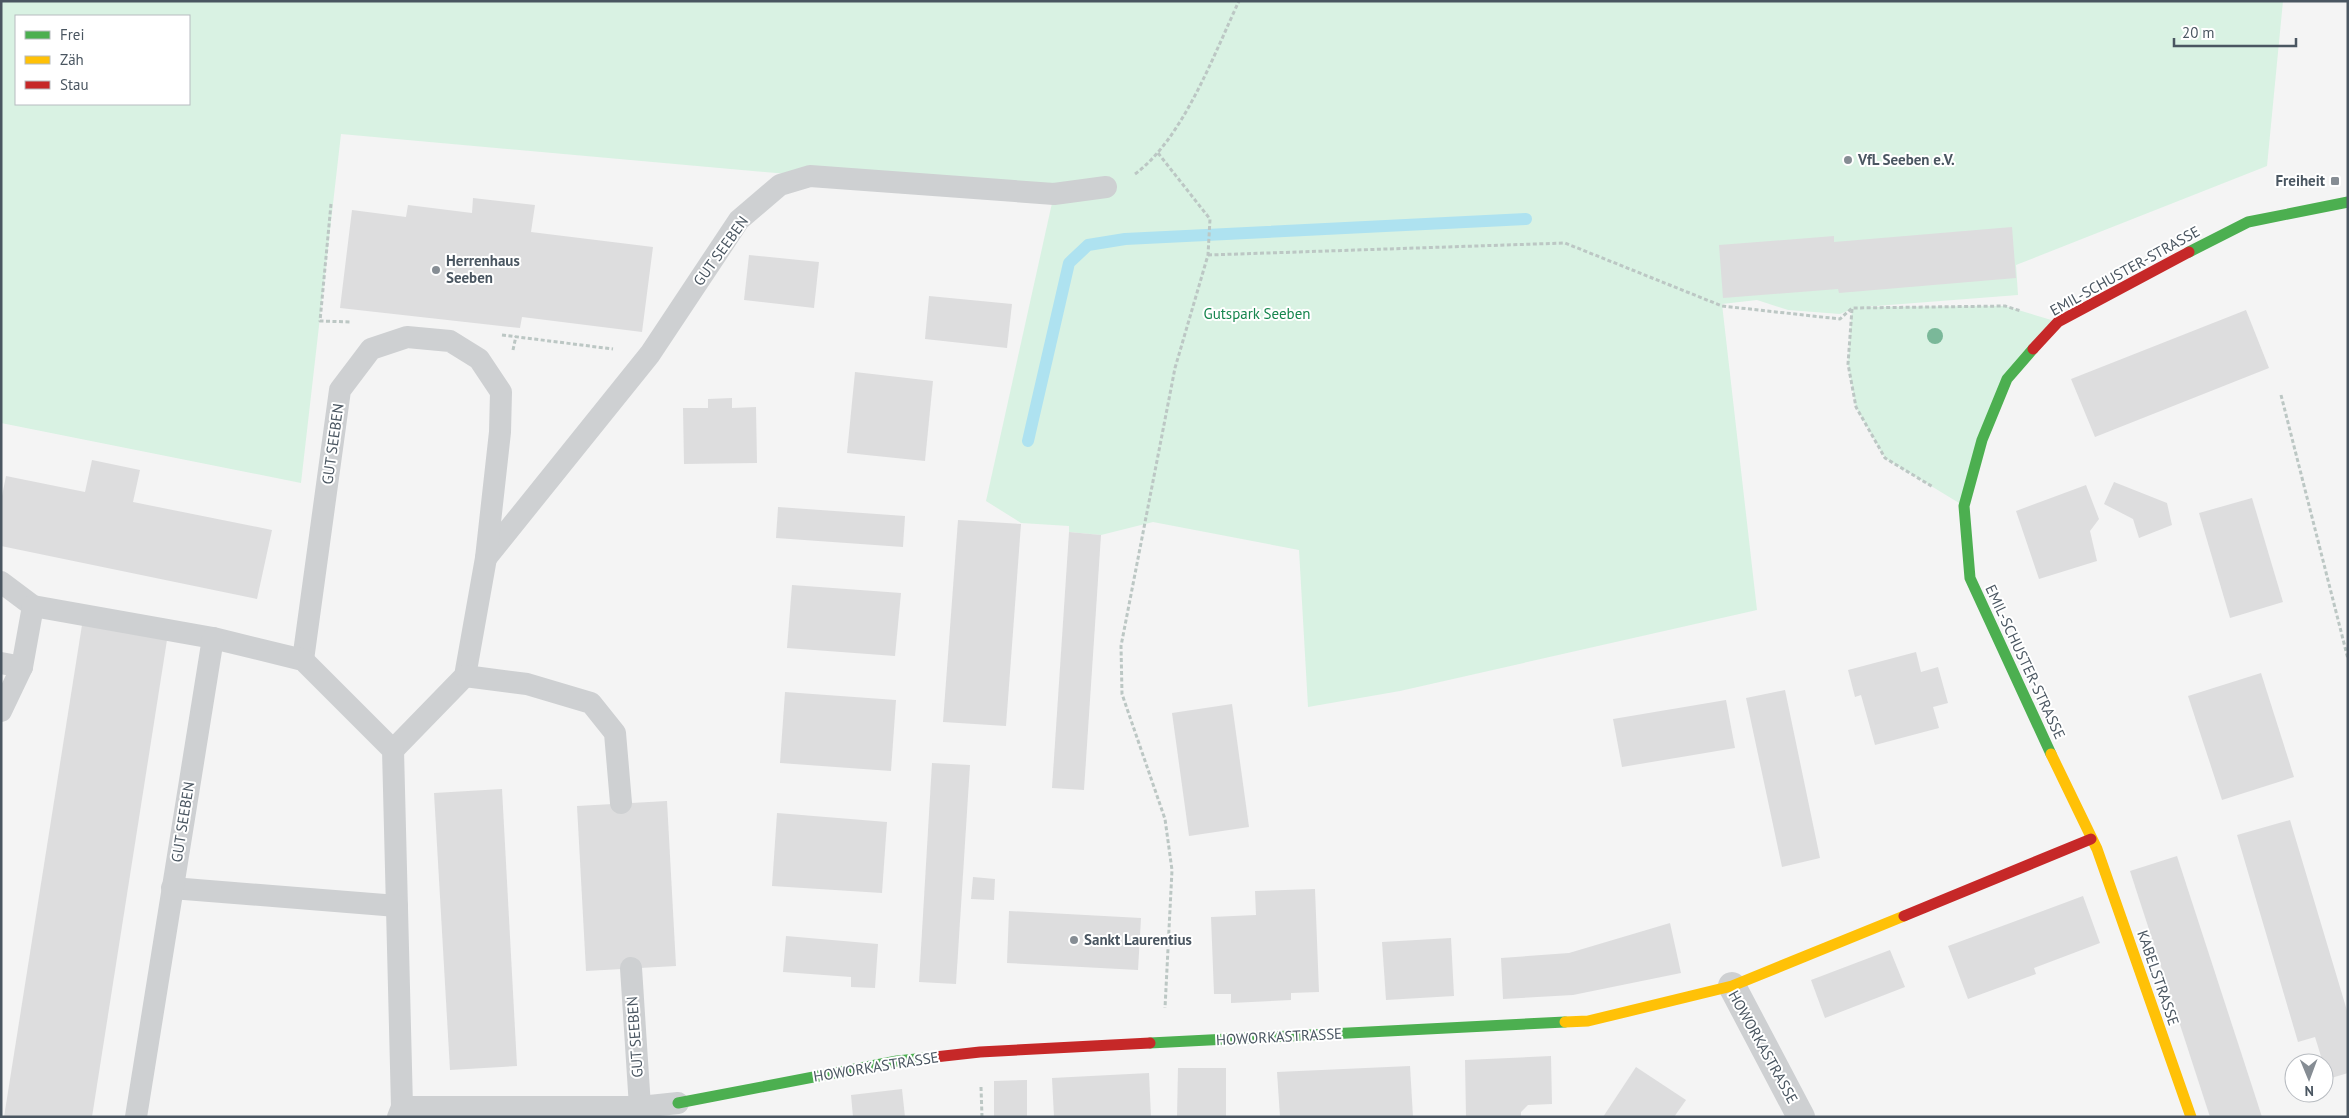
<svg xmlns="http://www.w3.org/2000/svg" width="2349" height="1118" font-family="'PT Sans',sans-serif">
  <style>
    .green { fill: #d9f2e3; fill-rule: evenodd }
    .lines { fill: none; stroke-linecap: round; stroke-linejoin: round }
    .stream { stroke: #aee2f0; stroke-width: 12 }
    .building { fill: #ddddde }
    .path { stroke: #bcc7c4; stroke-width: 3; stroke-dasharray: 4 2.5; stroke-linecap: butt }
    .lane { stroke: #ced0d2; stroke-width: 22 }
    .street { stroke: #ced0d2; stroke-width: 28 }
    .fast { stroke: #4caf50; stroke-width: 11 }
    .slow { stroke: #ffc107; stroke-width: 11 }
    .jam { stroke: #c62828; stroke-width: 11 }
    .tree { fill: #7ab899 }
    .poi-dot { fill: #868d94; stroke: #fff; stroke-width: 2 }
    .labels { text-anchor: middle; stroke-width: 4; stroke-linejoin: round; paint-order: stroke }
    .poi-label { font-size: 15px; font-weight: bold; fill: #4a5661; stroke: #fff; text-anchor: start }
    .street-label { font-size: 15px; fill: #4a5661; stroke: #fff }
    .park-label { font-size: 15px; fill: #17864f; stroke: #fff }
  </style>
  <rect width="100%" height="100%" fill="#f4f4f4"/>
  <path class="green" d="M1 1H2283L2267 166 2016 265 2018 295 1863 307 2005 306 2058 322 2005 381 1964 506 1885 458 1856 407 1848 364 1852 309 1840 314 1788 310 1757 300 1722 304 1757 610 1400 691 1308 707 1299 550 1153 522 1101 535 1069 532V526L1021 523 986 501 1054 194 810 176 341 134 301 483 1 423ZM16 16H189V104H16Z"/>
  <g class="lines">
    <path class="stream" d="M1028 441 1069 263 1088 245 1125 239 1526 219"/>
  </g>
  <g class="building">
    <path d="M473 198 535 205 531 232 653 247 642 332 522 317 520 328 340 308 352 210 406 217 408 205 472 213Z"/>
    <path d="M2012 227 2016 278 1839 293 1838 289 1723 298 1719 245 1834 236V242Z"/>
    <path d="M749 255 819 262 814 308 744 300Z"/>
    <path d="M929 296 1012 304 1007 348 925 339Z"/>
    <path d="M2246 310 2269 368 2095 437 2071 379Z"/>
    <path d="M855 372 933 381 925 461 847 453Z"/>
    <path d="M732 398V408L756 407 757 463 684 464 683 408H708V399Z"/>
    <path d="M92 460 140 470 133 502 272 530 257 599 1 546V501L6 476 85 492Z"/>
    <path d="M2114 482 2167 503 2172 525 2139 538 2133 519 2104 504Z"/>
    <path d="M2086 485 2099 519 2090 531 2097 561 2039 579 2016 511Z"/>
    <path d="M2252 498 2283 602 2230 618 2199 513Z"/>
    <path d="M778 507 905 516 903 547 776 538Z"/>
    <path d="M958 520 1021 524 1006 726 943 722Z"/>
    <path d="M1069 532 1101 535 1084 790 1052 788Z"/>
    <path d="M792 585 901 593 895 656 787 648Z"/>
    <path d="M82 625 167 640 92 1117H4Z"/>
    <path d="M1916 652 1921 672 1938 667 1948 703 1933 707 1939 728 1875 745 1861 695 1855 697 1848 670Z"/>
    <path d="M2261 673 2294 777 2222 800 2188 696Z"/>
    <path d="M1785 690 1820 858 1782 867 1746 698Z"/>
    <path d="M785 692 896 700 891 771 780 763Z"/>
    <path d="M1726 700 1735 748 1622 767 1613 719Z"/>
    <path d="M1232 704 1249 827 1189 836 1172 713Z"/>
    <path d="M932 763 970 765 956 984 919 982Z"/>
    <path d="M502 789 517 1066 450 1070 434 793Z"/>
    <path d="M667 801 676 966 586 971 577 806Z"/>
    <path d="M777 813 887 822 882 893 772 886Z"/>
    <path d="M2290 820 2348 1014V1073L2328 1079 2315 1037 2298 1042 2237 835Z"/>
    <path d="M2177 856 2251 1083 2262 1117H2210L2130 871Z"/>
    <path d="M973 877 995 879 994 900 971 899Z"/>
    <path d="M1315 889 1319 992 1291 993V1000L1231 1003V994H1214L1211 917 1256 915 1255 891Z"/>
    <path d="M2083 896 2100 943 2034 968 2036 974 1968 999 1948 946Z"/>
    <path d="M1009 911 1141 918 1138 970 1007 963Z"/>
    <path d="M1670 923 1681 973 1573 995 1503 999 1501 958 1569 953Z"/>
    <path d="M786 936 878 944 875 988 851 987V977L783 972Z"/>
    <path d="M1451 938 1454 996 1386 1000 1382 942Z"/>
    <path d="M1890 950 1905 987 1825 1018 1811 980Z"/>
    <path d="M1551 1056 1552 1104 1528 1105 1521 1112V1117H1466L1465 1060Z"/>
    <path d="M1410 1066 1413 1117H1280L1277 1072Z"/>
    <path d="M1636 1067 1686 1100 1674 1117H1603Z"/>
    <path d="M1178 1068H1226V1117H1177Z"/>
    <path d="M1149 1073 1151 1117H1054L1052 1078Z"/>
    <path d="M1027 1080V1117H994V1081Z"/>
    <path d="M902 1089 905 1117H853L851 1095Z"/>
  </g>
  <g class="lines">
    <g class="path">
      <path d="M1158 153 1210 219 1208 255 1175 368 1121 646 1122 694 1165 819 1172 870 1165 1008"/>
      <path d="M1135 174C1183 139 1214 54 1239 1"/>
      <path d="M331 204 320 321 351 322"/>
      <path d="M1208 255 1565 243 1722 306 1840 319 1852 308 2005 306 2021 311"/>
      <path d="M1852 309 1848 364 1856 407 1885 458 1933 487"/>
      <path d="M502 335 613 349"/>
      <path d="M513 350 516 336"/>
      <path d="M2281 395 2348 659"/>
      <path d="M981 1087 982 1117"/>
    </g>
    <g class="lane">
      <path d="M486 558 650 354 739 220 780 185 810 176 1054 194 1106 187"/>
      <path d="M1 582 33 606"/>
      <path d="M303 660 340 390 371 349 407 337 450 341 479 359 501 392 500 432 486 558 465 676 393 750"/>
      <path d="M1 663 22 667"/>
      <path d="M465 676 527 684 591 703 615 733 621 803"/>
      <path d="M1 711 22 667 33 606 213 638 303 660 393 750 402 1107 398 1117"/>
      <path d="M172 888 397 906"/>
      <path d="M631 968 640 1107"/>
      <path d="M402 1107H640L678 1103"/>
      <path d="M136 1117 213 638"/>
    </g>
    <path class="street" d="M1732 986 1801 1117"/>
    <g class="fast">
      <path d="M2189 252 2248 222 2348 202"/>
      <path d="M2033 349 2007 379 1982 440 1964 506 1970 578 2051 754"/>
      <path d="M1150 1043 1565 1022"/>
      <path d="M678 1103 897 1061 935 1057"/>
    </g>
    <g class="slow">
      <path d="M2051 754 2097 849 2191 1117"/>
      <path d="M1565 1022 1588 1021 1732 986 1904 916"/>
    </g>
    <g class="jam">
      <path d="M2033 349 2058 322 2189 252"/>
      <path d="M1904 916 2091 839"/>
      <path d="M935 1057 980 1052 1150 1043"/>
    </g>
  </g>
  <circle class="tree" cx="1935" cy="336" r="8"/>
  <g class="poi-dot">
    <circle cx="1848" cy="160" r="5"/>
    <rect x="2330" y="176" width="10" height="10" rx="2.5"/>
    <circle cx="436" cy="270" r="5"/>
    <circle cx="1074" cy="940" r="5"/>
  </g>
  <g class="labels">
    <g class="poi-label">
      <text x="1858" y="165">VfL Seeben e.V.</text>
      <text x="2325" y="186" text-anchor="end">Freiheit</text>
      <text x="446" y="266">Herrenhaus<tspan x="446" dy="17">Seeben</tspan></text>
      <text x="1084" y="945">Sankt Laurentius</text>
    </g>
    <g class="street-label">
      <text transform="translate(721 251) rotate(-54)" y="5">GUT SEEBEN</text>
      <text transform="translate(2125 271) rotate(-29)" y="5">EMIL-SCHUSTER-STRASSE</text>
      <text transform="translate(333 444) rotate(-82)" y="5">GUT SEEBEN</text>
      <text transform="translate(2025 662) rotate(65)" y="5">EMIL-SCHUSTER-STRASSE</text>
      <text transform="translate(183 822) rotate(-81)" y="5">GUT SEEBEN</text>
      <text transform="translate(2158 978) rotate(71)" y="5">KABELSTRASSE</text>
      <text transform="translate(635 1037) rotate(-94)" y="5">GUT SEEBEN</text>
      <text transform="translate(1279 1037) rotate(-3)" y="5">HOWORKASTRASSE</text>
      <text transform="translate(1763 1047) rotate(61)" y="5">HOWORKASTRASSE</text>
      <text transform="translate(876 1067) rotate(-9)" y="5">HOWORKASTRASSE</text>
    </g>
    <g class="park-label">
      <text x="1257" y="319">Gutspark Seeben</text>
    </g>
  </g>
  <rect width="2349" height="1118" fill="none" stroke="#4a5661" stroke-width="5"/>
  <rect x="15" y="15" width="175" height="90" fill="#ffffff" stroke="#b7bbc0"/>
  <rect x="25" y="31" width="25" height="8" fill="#4caf50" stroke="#b7bbc0"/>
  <text x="60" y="40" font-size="15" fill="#4a5661">Frei</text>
  <rect x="25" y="56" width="25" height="8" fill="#ffc107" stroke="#b7bbc0"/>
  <text x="60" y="65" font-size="15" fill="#4a5661">Zäh</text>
  <rect x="25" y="81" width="25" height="8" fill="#c62828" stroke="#b7bbc0"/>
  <text x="60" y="90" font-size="15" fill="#4a5661">Stau</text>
  <g transform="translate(2309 1078) rotate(179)"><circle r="24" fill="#ffffff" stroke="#b7bbc0"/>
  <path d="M0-4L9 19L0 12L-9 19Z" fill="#868d94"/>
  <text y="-8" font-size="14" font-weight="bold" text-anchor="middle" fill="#4a5661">N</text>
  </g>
  <path d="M2174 38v8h122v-8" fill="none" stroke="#4a5661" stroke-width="2.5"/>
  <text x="2182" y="38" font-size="15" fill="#4a5661" stroke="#ffffff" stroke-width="4" paint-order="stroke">20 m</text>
</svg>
